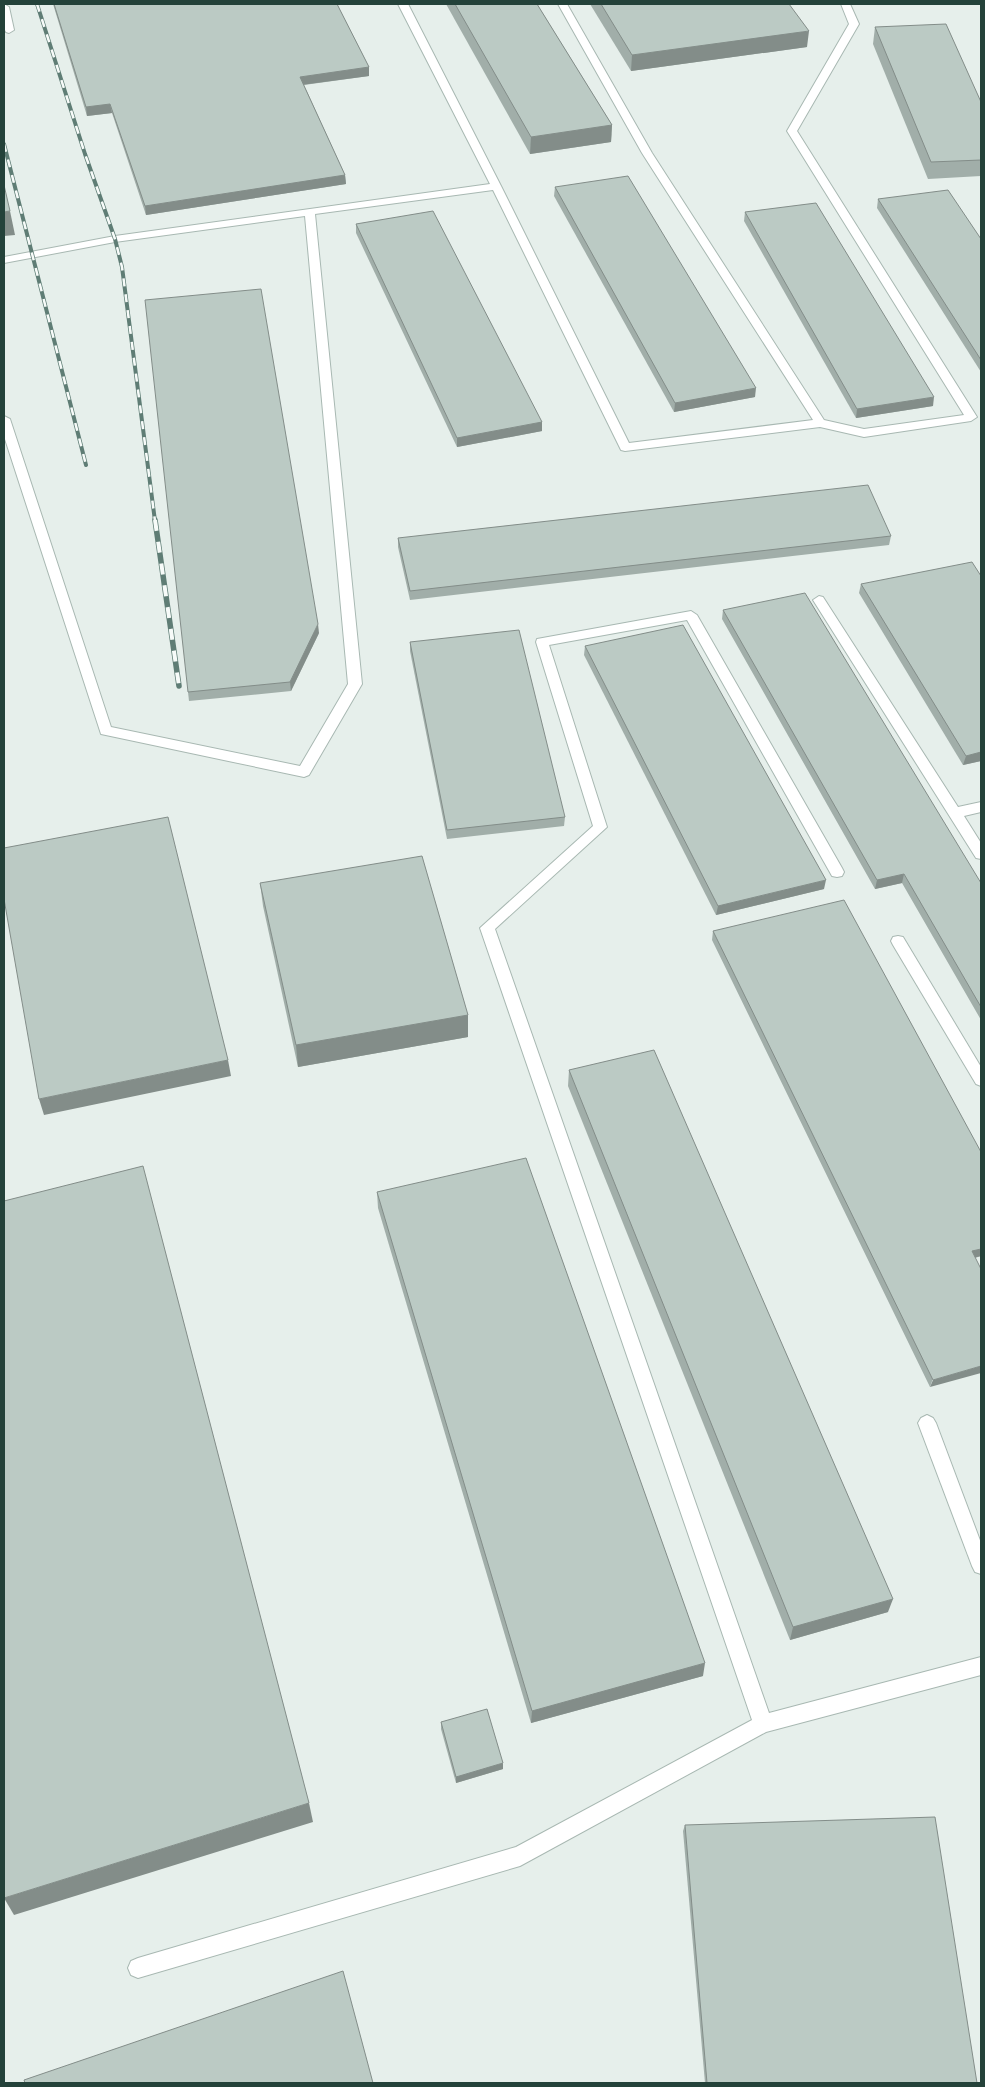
<svg xmlns="http://www.w3.org/2000/svg" width="985" height="2087" font-family="Montserrat,sans-serif">
  <style>
    .lines { fill: none; stroke-linecap: round; stroke-linejoin: round }
    .minor-casing { stroke: #a8b8b2; stroke-width: 2 }
    .minor { fill: #fff; fill-rule: evenodd }
    .rail-far1-casing { stroke: #5f7d75; stroke-width: 4 }
    .rail-casing { stroke: #5f7d75; stroke-width: 5.5 }
    .rail-far1 { stroke: #f7fbf9; stroke-width: 2.5; stroke-dasharray: 8; stroke-linecap: butt }
    .rail { stroke: #f7fbf9; stroke-width: 4; stroke-dasharray: 11; stroke-linecap: butt }
    .wall { fill: #a1aea9 }
    .shaded-wall { fill: #838d89 }
    .building { fill: #bbcac4; stroke: #838d89 }
  </style>
  <rect width="100%" height="100%" fill="#e6efeb"/>
  <g class="lines">
    <g class="minor-casing">
      <g id="minor">
        <path d="M4 4 9 7 14 30 9 33 6 32 4 28Z"/>
        <path d="M398 4H408L501 186 629 443 813 420 642 153 558 4H567L652 153 824 420 864 429 964 415 787 131 849 24 841 4H850L859 24 797 131 977 417 971 421 864 437 820 427 625 451 621 450 493 190 315 214 362 684 309 775 304 777 101 734 4 436V416L10 419 111 727 300 766 348 684 305 216 115 242 4 263V257L115 236 490 184Z"/>
        <path d="M819 596 823 597 958 807 981 802V812L964 816 981 843V859L976 858 813 600Z"/>
        <path d="M691 611 697 615 842 868 844 872 842 876 837 877 832 876 687 620 549 645 607 827 495 929 769 1713 981 1657V1675L766 1732 520 1866 138 1978 131 1975 128 1968 131 1961 138 1958 516 1847 752 1720 480 928 593 826 536 642 537 639Z"/>
        <path d="M898 936 903 937 981 1067V1086L976 1084 893 945 891 941 893 937Z"/>
        <path d="M927 1415 933 1418 936 1423 981 1543V1574L975 1572 972 1566 918 1423 921 1418Z"/>
      </g>
    </g>
    <use href="#minor" class="minor"/>
    <g class="rail-far1-casing">
      <g id="rail-far1">
        <path d="M37 4 85 154 115 239 122 267 155 521"/>
        <path d="M4 144 86 465"/>
      </g>
    </g>
    <g class="rail-casing">
      <path id="rail" d="M155 520 179 686"/>
    </g>
    <use href="#rail-far1" class="rail-far1"/>
    <use href="#rail" class="rail"/>
  </g>
  <g class="wall">
    <path d="M53 4H337L369 67V76L304 85 345 175 346 184 146 215 112 113 87 116Z"/>
    <path d="M446 4H537L612 125 611 142 530 154Z"/>
    <path d="M590 4H789L807 47 631 71Z"/>
    <path d="M875 27 981 102V176L928 179 873 44Z"/>
    <path d="M555 187 755 397 674 412 554 196Z"/>
    <path d="M878 199 981 239V372L877 208Z"/>
    <path d="M745 212 933 406 856 418 744 221Z"/>
    <path d="M356 224 542 422V431L457 447 356 233Z"/>
    <path d="M891 536 889 545 410 600 398 547V538Z"/>
    <path d="M981 576V761L963 765 859 593 861 584Z"/>
    <path d="M723 610 981 883V1020L902 883 875 889 722 619Z"/>
    <path d="M319 633 291 691 189 701 188 692Z"/>
    <path d="M410 642 565 817 564 826 447 839 410 651Z"/>
    <path d="M585 646 824 889 716 915 584 655Z"/>
    <path d="M260 883 468 1015V1037L298 1067 263 906Z"/>
    <path d="M713 931 981 1152V1256L975 1258 930 1387 712 940Z"/>
    <path d="M569 1070 888 1612 790 1640 568 1086Z"/>
    <path d="M377 1192 703 1676 531 1723 378 1208Z"/>
    <path d="M441 1722 503 1769 456 1783 441 1729Z"/>
    <path d="M685 1825 977 2083H705L683 1831Z"/>
  </g>
  <g class="shaded-wall">
    <path d="M809 31 807 47 631 71 632 55Z"/>
    <path d="M369 67V76L301 85 300 77Z"/>
    <path d="M110 104 112 113 87 116 86 107Z"/>
    <path d="M612 125 611 142 530 154 531 137Z"/>
    <path d="M345 175 346 184 146 215 145 206Z"/>
    <path d="M10 211 15 235 4 236V212Z"/>
    <path d="M756 388 755 397 674 412 675 403Z"/>
    <path d="M934 397 933 406 856 418 857 409Z"/>
    <path d="M542 422V431L457 447V438Z"/>
    <path d="M318 624 319 633 291 691 290 682Z"/>
    <path d="M981 752V761L963 765 966 756Z"/>
    <path d="M904 874 902 883 875 889 877 880Z"/>
    <path d="M826 880 824 889 716 915 718 906Z"/>
    <path d="M468 1015V1037L298 1067 296 1045Z"/>
    <path d="M228 1060 231 1076 44 1115 39 1099Z"/>
    <path d="M981 1249V1256L969 1259 972 1251Z"/>
    <path d="M981 1366V1373L930 1387 933 1380Z"/>
    <path d="M893 1599 888 1612 790 1640 793 1627Z"/>
    <path d="M705 1663 703 1676 531 1723 532 1711Z"/>
    <path d="M503 1763V1769L456 1783V1777Z"/>
    <path d="M309 1803 313 1822 14 1915 4 1898Z"/>
  </g>
  <g class="building">
    <path d="M54 4H337L369 67 300 77 345 175 145 206 110 104 86 107Z"/>
    <path d="M455 4H537L612 125 531 137Z"/>
    <path d="M601 4H789L809 31 632 55Z"/>
    <path d="M946 24 981 102V160L931 162 875 27Z"/>
    <path d="M628 176 756 388 675 403 555 187Z"/>
    <path d="M4 185 10 211 4 212Z"/>
    <path d="M948 190 981 239V360L878 199Z"/>
    <path d="M816 203 934 397 857 409 745 212Z"/>
    <path d="M433 211 542 422 457 438 356 224Z"/>
    <path d="M261 289 318 624 290 682 188 692 145 300Z"/>
    <path d="M868 485 891 536 410 591 398 538Z"/>
    <path d="M972 562 981 576V752L966 756 861 584Z"/>
    <path d="M805 593 981 883V1007L904 874 877 880 723 610Z"/>
    <path d="M683 625 826 880 718 906 585 646Z"/>
    <path d="M519 630 565 817 447 830 410 642Z"/>
    <path d="M168 817 228 1060 39 1099 4 899V848Z"/>
    <path d="M422 856 468 1015 296 1045 260 883Z"/>
    <path d="M844 900 981 1152V1249L972 1251 981 1269V1366L933 1380 713 931Z"/>
    <path d="M654 1050 893 1599 793 1627 569 1070Z"/>
    <path d="M526 1158 705 1663 532 1711 377 1192Z"/>
    <path d="M143 1166 309 1803 4 1898V1201Z"/>
    <path d="M487 1709 503 1763 456 1777 441 1722Z"/>
    <path d="M935 1817 977 2083H707L685 1825Z"/>
    <path d="M343 1971 373 2083H25L24 2080Z"/>
  </g>
  <rect width="985" height="2087" fill="none" stroke="#24423a" stroke-width="10"/>
</svg>
